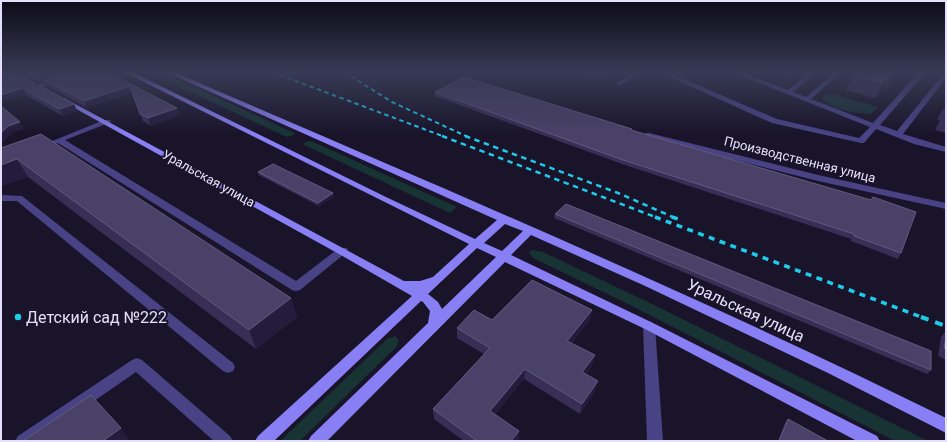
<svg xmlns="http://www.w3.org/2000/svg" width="947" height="442" font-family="Roboto,sans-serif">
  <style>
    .green { fill: #173334 }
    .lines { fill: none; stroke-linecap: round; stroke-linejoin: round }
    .lane { fill: #494385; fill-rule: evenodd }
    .street { fill: #494385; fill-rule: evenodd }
    .secondary { fill: #887ff4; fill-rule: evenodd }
    .rail-far3 { stroke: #1dcceb; stroke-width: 2; stroke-dasharray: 4.5 3.5; stroke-linecap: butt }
    .rail-far2 { stroke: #1dcceb; stroke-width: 2.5; stroke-dasharray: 5.5 4.5; stroke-linecap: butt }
    .rail-far1 { stroke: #1dcceb; stroke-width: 3.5; stroke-dasharray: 6 5.5; stroke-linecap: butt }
    .rail { stroke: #1dcceb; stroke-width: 4; stroke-dasharray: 8 7; stroke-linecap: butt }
    .wall { fill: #382e56 }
    .shaded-wall { fill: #241c3d }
    .building { fill: #4a4168; stroke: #625a7f }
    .poi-dot { fill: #1dcceb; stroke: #19142a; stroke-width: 1.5 }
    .labels { text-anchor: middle; stroke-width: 4; stroke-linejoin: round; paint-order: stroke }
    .street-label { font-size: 13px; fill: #e4e0fc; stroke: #19142a }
    .near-street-label { font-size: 16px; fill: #e4e0fc; stroke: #19142a }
    .near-poi-label { font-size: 16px; fill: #e4e0fc; stroke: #19142a; text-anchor: start }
  </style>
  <rect width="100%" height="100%" fill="#19142a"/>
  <g class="green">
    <path d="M147 72H162L296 134 287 137Z"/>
    <path d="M828 93 878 107 871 114C856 113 832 111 822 98Z"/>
    <path d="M309 141H311L457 207 450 213 304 145V143Z"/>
    <path d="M533 250 543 252 650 303 928 441H895L628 304 533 258 529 252Z"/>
    <path d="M395 336 399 340 396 347 300 441H280L387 339Z"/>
  </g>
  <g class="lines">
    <g class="lane">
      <path d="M636 72H644L620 85 615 84Z"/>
      <path d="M659 72H668L777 119 859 138 870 127 732 72H741L788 90 810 72H817L793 92 806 97 835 72H842L811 99 873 123 919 72H926L880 125 897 131 944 73 946 72V78L903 134 946 147V152L914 144 876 129 864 143H861L772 123Z"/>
      <path d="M58 78 60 79V81L38 88 35 86Z"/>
      <path d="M104 120H110L111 122 65 140 296 281 339 248H347L348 251 300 290 296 291 292 290 58 143 54 144 50 142Z"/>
      <path d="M1 195 22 196 233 363 235 367 233 371 228 373 223 371 17 201H1Z"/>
      <path d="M649 321 653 323 655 326 663 441H647L643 326 645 323Z"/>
      <path d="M137 358 142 360 230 436 233 441H214L136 372 36 441H15L18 436 132 360Z"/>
    </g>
    <path class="street" d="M646 133H649L818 175 946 203V209L818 181 646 137Z"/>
    <path class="secondary" d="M124 72H132L388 198 475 239 497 220 166 72H174C433 184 693 293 946 418V433L828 373 643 285 531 235 511 255 653 323 877 436 880 441H857L645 329 505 262 327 441H308L311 436 428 323 430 311 423 302 421 301 274 441H255L258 436 412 296 339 254 60 100V98H64L404 281H420L433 277 469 244ZM505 224 523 231 502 251 484 243ZM477 248 496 257 442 309 438 302 428 294Z"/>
    <g class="rail-far3">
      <path d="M272 72 445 137"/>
      <path d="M344 72 392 102 468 137"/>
    </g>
    <g class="rail-far2">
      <path d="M442 136 658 218"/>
      <path d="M465 136 618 193 675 218"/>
    </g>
    <g class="rail-far1">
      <path d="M655 217 924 318"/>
      <path d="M672 217 678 219"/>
    </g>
    <path class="rail" d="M921 317 946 326"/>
  </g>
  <g class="wall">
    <path d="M1 72 74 104 77 111 63 116 26 95Z"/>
    <path d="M21 72H118L120 77 118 78 180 115 151 126 143 121 133 92 87 108 47 86 45 81 41 83Z"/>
    <path d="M579 72H616L606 77 603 76 599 78 591 77Z"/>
    <path d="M774 72H794L789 76Z"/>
    <path d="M856 72H899L886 89H883L875 98 846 90 853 75Z"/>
    <path d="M435 92 632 131 901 253 898 259 851 241V239L622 164 435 96Z"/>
    <path d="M946 105V133L935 130 940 120 937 119Z"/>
    <path d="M1 148 291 298 297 317 256 349 28 177Z"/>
    <path d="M258 172 333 193 334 197 319 206 259 175Z"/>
    <path d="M555 214 931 370 927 374 554 218Z"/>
    <path d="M592 310 590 320 571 343 595 355 592 365 586 374 595 391 580 414 524 379 495 414 519 431 518 441H464L434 419 433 409 484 354 457 338V328L492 320Z"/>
    <path d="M946 331V360L938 356 941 337Z"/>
    <path d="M788 419 828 441H778L785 423Z"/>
  </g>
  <g class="shaded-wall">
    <path d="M50 72H73L44 80 45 81 41 83 37 76Z"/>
    <path d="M112 72H118L120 77 112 80 109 73Z"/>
    <path d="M599 72H603V76L599 78Z"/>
    <path d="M607 72H616L606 77Z"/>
    <path d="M790 72H794L789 76Z"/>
    <path d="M895 72H899L886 89 893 75Z"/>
    <path d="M891 74 883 89 875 98 883 83Z"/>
    <path d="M130 86 133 92 87 108 84 101Z"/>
    <path d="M23 88 26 95 1 103V95Z"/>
    <path d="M74 104 77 111 63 116 59 109Z"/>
    <path d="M177 108 180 115 151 126 148 118Z"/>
    <path d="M20 122 24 129 12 133 1 145V133L8 126Z"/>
    <path d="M17 159 28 177 1 187V165Z"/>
    <path d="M333 193 334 197 319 206 318 203Z"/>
    <path d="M291 298 297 317 256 349 249 330Z"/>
    <path d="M592 310 590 320 566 351 567 341Z"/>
    <path d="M595 355 592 365 580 382 582 372Z"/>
    <path d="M525 369 524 379 490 421V411Z"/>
    <path d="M598 381 595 391 580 414 582 404Z"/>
    <path d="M121 428 130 441H103Z"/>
    <path d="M519 431 518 441H511Z"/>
  </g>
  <g class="building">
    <path d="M1 72H15L74 104 59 109 23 88 1 95Z"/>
    <path d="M30 72H50L37 76Z"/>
    <path d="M69 72H112L109 73 177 108 148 118 140 114 130 86 84 101 44 80Z"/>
    <path d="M856 72H895L893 75 891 74 883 83 853 75Z"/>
    <path d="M464 77 632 129 631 130 871 200 873 197 916 212 901 253 854 236V234L623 160 435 92Z"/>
    <path d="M1 106 20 122 8 126 1 133Z"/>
    <path d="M41 134 291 298 249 330 17 159 1 165V148Z"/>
    <path d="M273 164 333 193 318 203 258 172Z"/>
    <path d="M566 204 931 351V370L555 214Z"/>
    <path d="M532 280 592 310 567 341 595 355 582 372 598 381 582 404 525 369 490 411 519 431 511 441H477L433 409 490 348 457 328 474 310 492 320Z"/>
    <path d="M946 338V349L944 348Z"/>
    <path d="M91 395 121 428 103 441H23Z"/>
    <path d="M788 419 828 441H779Z"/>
  </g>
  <linearGradient id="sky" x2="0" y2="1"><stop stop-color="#0e0b17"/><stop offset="0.54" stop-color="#383a55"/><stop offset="1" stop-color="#383a55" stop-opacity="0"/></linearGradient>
  <rect width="947" height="134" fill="url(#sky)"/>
  <circle class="poi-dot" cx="18" cy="317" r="4"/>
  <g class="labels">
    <g class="street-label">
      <text transform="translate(800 159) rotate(14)" y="5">Производственная улица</text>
      <text transform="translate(209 178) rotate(29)" y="5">Уральская улица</text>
    </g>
    <g class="near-street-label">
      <text transform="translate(746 310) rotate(25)" y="6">Уральская улица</text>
    </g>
    <g class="near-poi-label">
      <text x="26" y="323">Детский сад №222</text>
    </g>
  </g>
  <rect width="947" height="442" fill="none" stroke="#e4e0fc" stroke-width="4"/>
</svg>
